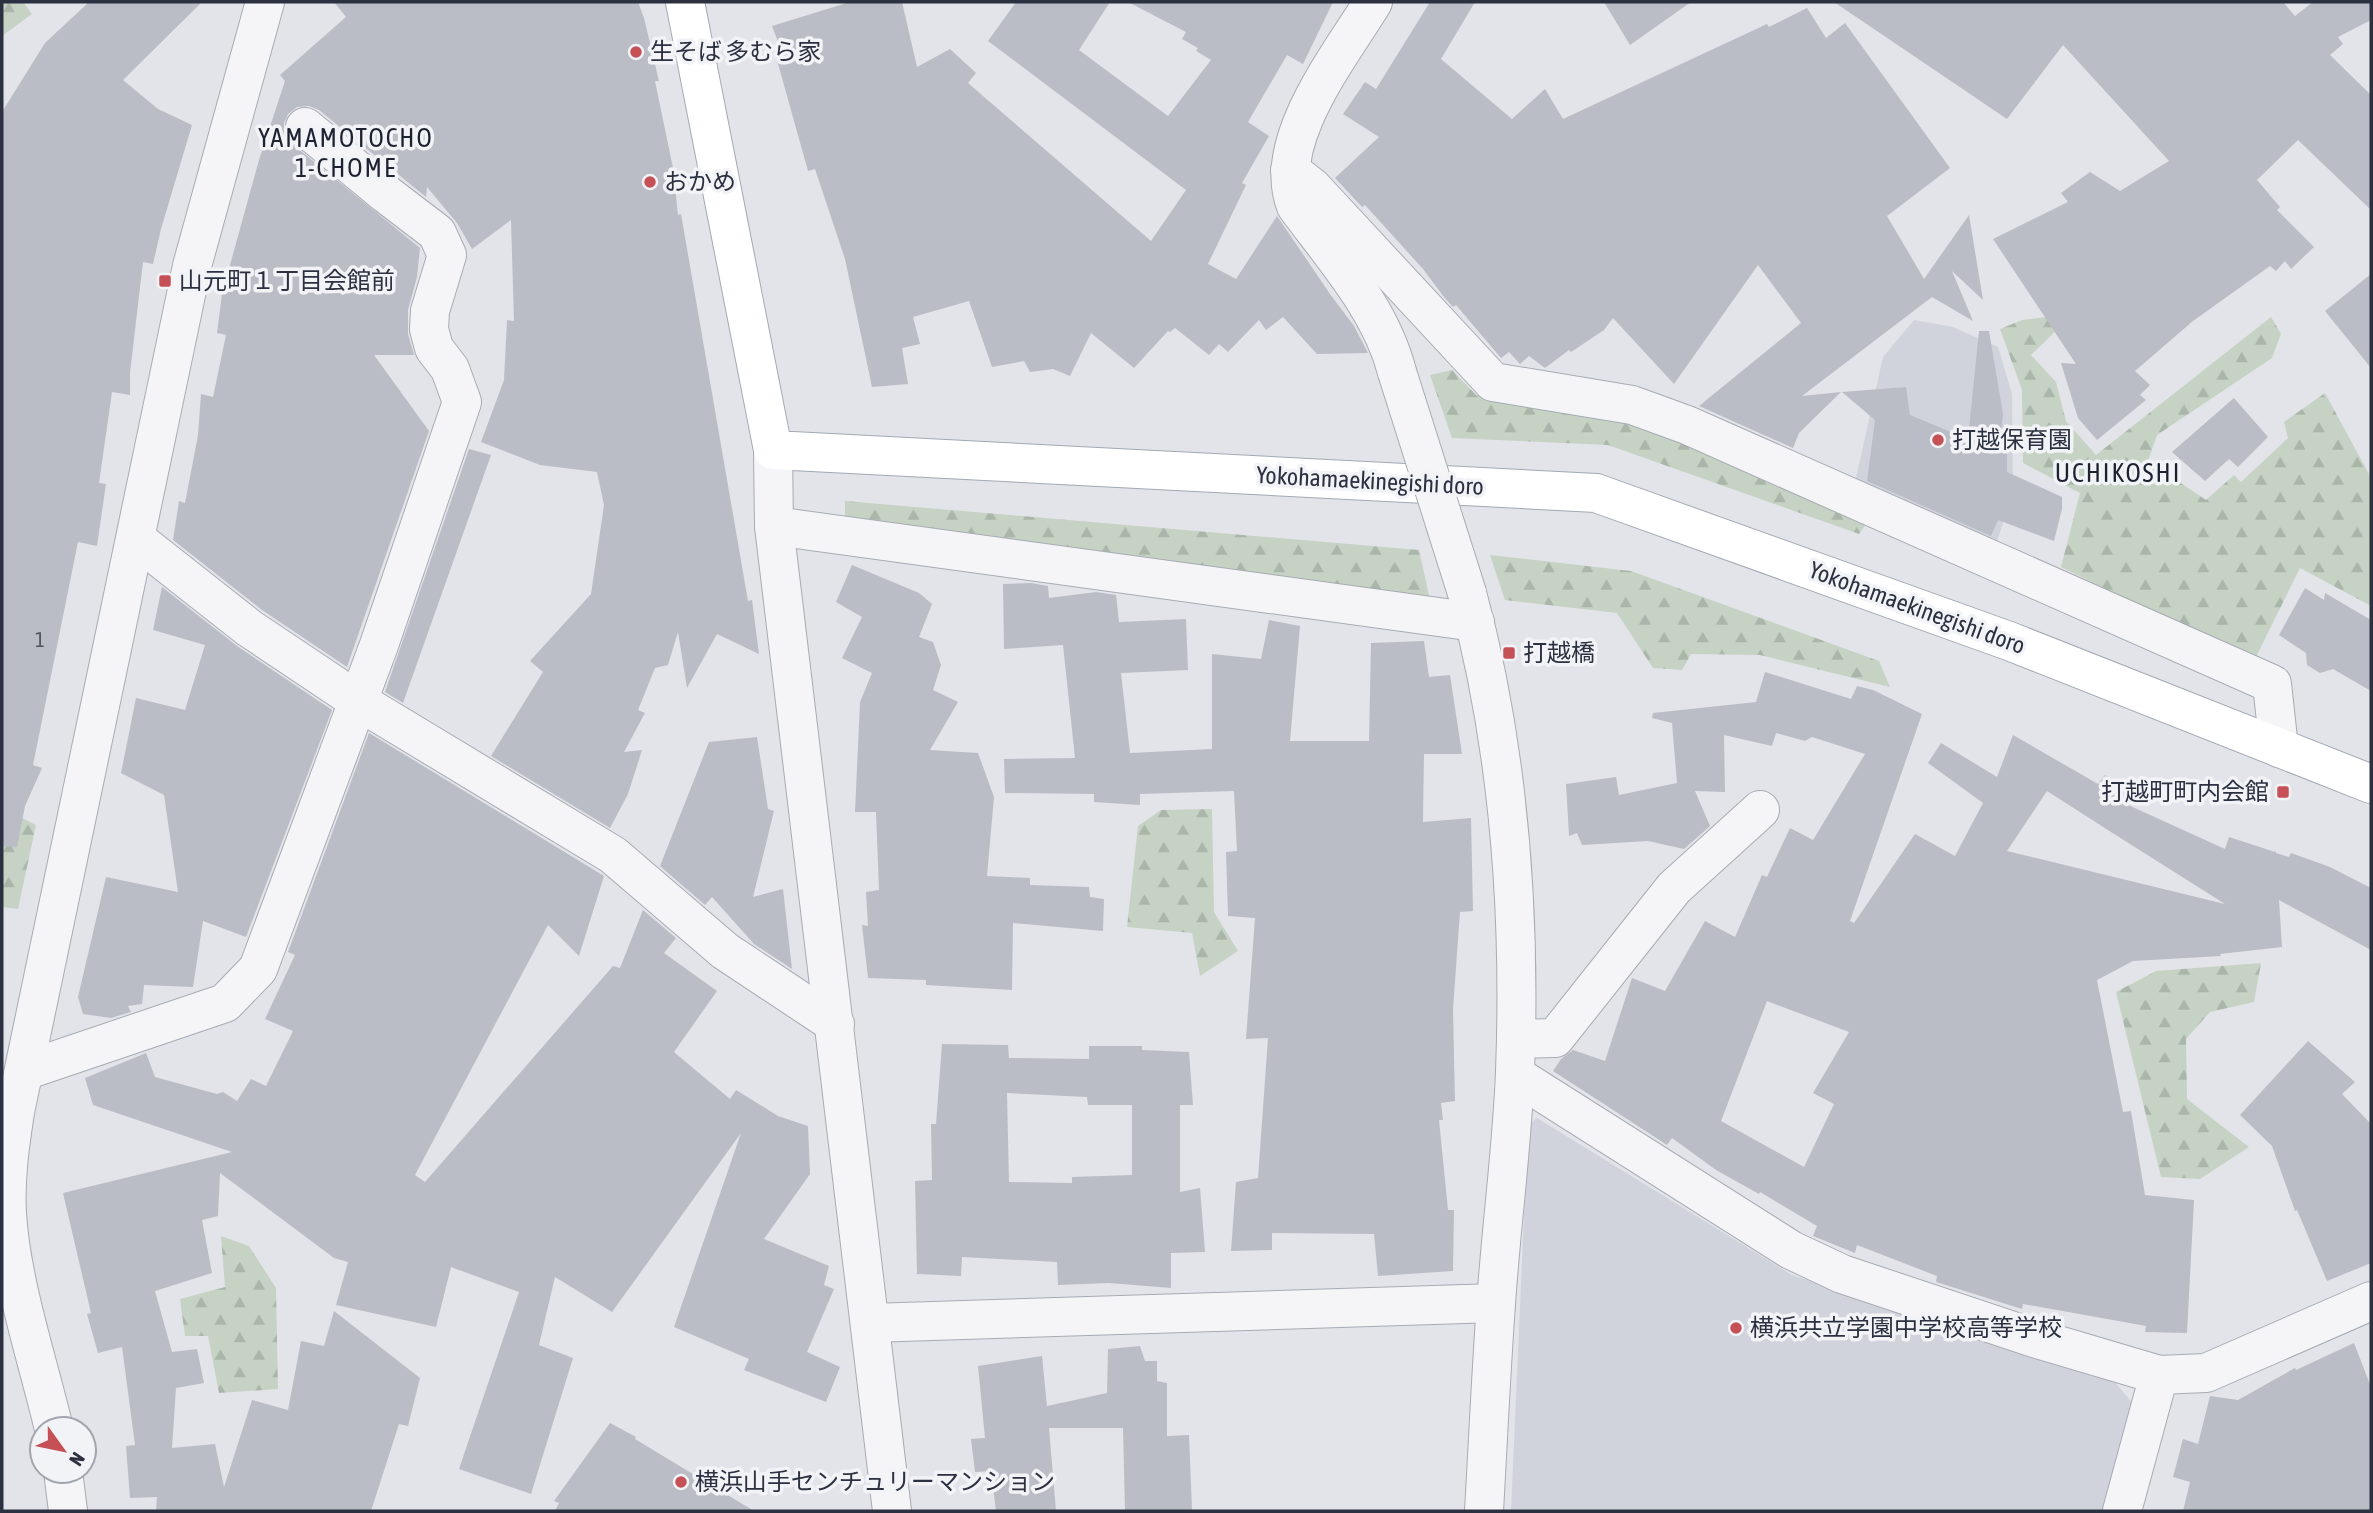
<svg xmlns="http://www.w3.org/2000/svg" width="2373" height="1513" font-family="'Asap Condensed','Noto Sans JP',sans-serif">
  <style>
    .built { fill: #d0d3db }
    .forest { fill: url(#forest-firs) }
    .building { fill: #babdc6; fill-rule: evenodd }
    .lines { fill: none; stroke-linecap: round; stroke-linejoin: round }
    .minor-casing { stroke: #a7abb3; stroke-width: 40 }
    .major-casing { stroke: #a2a8b4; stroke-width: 40 }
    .minor { stroke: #f5f5f8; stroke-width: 38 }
    .major { stroke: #fff; stroke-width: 38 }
    .minor-bridge-casing { stroke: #a7abb3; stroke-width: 40; stroke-linecap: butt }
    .minor-bridge { stroke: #f5f5f8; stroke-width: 38 }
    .poi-dot { fill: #c55156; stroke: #f2f3f7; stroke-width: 2.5 }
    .labels { text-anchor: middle; stroke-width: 7; stroke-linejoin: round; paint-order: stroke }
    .number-label { font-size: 21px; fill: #4f5462 }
    .poi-label { font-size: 24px; fill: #2b3140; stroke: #f2f3f7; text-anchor: start }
    .street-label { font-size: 24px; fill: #2b3140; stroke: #f2f3f7 }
    .neighbourhood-label { font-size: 26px; letter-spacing: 2px; fill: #1d2231; stroke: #f2f3f7 }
  </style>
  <defs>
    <pattern id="forest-firs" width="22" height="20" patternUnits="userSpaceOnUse" patternTransform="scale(1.75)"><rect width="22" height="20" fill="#c6d3c4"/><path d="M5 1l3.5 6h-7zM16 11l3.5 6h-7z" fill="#aab6a9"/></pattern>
  </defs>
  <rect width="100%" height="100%" fill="#e2e4e9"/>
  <g class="built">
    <path d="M1914 320 1953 327 1998 347 2012 394 2013 494 1995 547 1854 487 1883 357Z"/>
    <path d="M1537 1118 1792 1275 2114 1381 2134 1405 2105 1511H1511L1528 1125Z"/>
  </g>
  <g class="forest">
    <path d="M2 2H23L32 14 2 36Z"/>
    <path d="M2055 316 2060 327 2031 355 2056 382 2066 421 2096 455 2271 317 2281 334 2272 358 2157 435 2148 461 2206 500 2234 475 2241 482 2288 438 2284 422 2325 393 2371 478V606L2300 568 2254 661 2061 567 2080 493 2023 463 2022 390 2000 329 2022 320Z"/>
    <path d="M1452 370 1476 395 1641 419 1869 520 1859 534 1608 445 1452 438 1430 375Z"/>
    <path d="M845 501 1419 550 1430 600 845 519Z"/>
    <path d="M1490 555 1631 571 1879 661 1890 687 1760 655 1691 654 1682 670 1653 668 1617 613 1505 600Z"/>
    <path d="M2 808 36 825 18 909 2 907Z"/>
    <path d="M1212 809 1214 912 1238 951 1200 976 1192 933 1127 927 1138 826 1161 810Z"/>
    <path d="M2261 963 2254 1002 2210 1012 2186 1039 2187 1099 2249 1147 2200 1179 2161 1177 2116 992 2156 971Z"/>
    <path d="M221 1236 249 1246 276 1288 278 1389 219 1393 208 1336H185L180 1299 225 1287Z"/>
  </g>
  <g class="building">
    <path d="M89 2H202L123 80 158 109 192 125 161 229 153 264 143 262 130 373V395L112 392 99 483 106 484 97 546 78 542 33 765 42 768 25 806 17 847 2 846V112L45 43Z"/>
    <path d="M334 2H638L644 18 659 81H655L673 168 678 215 681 214 748 601 752 600 759 654 717 634 687 688 678 632 668 665 655 668 638 710 645 713 624 752 642 750 628 794 610 828 491 756 543 672 530 661 591 594 604 505 597 472 540 465 481 442 504 380 507 320 514 321 511 220 472 249 457 223 427 187 426 197 319 110 309 106 297 107 288 114 284 123V134L291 143 420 248 417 277 408 310V334L414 355H374L429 431 347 667 262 610 173 540 179 501 185 503 198 435 201 394 213 397 226 335 217 333 222 294 259 160 285 81 280 75 346 17Z"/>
    <path d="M850 2H902L917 67 950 49 976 73 968 83 1151 241 1186 190 988 41 1016 2H1110L1079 50 1168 116 1211 60 1196 51 1198 48 1182 39 1186 32 1128 2H1333L1303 64 1287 55 1248 122 1269 136 1242 183 1246 185 1208 264 1236 279 1277 216 1330 294 1354 326 1368 353 1317 354 1283 317 1266 330 1259 320 1228 352 1219 344 1209 355 1175 328 1170 332 1168 331 1134 368 1091 333 1070 376 1053 369 1030 372 1024 361 992 367 969 301 913 317 920 344 902 348 908 384 872 387 845 259 815 169 808 171 775 53 782 52 772 26Z"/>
    <path d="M1430 2H1475L1441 59 1512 119 1545 89 1563 119 1767 24 1769 27 1807 8 1826 38 1845 23 1950 168 1887 216 1924 279 1969 215 1983 300 1952 271 1973 321 1932 297 1802 396 1841 392 1799 433 1793 448 1699 406 1801 323 1758 265 1674 384 1613 318 1604 330 1571 352 1569 350 1545 368 1529 356 1520 364 1509 352 1501 358 1456 305 1453 307 1444 297 1423 269 1365 205 1362 207 1335 178 1379 137 1343 114 1365 82 1376 89Z"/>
    <path d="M1604 2H1691L1630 45Z"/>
    <path d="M1834 2H2283L2295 16 2313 2H2371V20L2338 37 2343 44 2330 55 2371 95V210L2298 140 2257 180 2280 207 2277 210 2314 247 2291 269 2285 261 2276 271 2270 266 2193 321 2135 371 2150 385 2140 395 2146 400 2097 440 2078 418 2061 363 2076 364 1993 239 2068 202 2061 193 2090 172 2120 191 2169 161 2063 45 2007 119Z"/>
    <path d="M2371 274V368L2325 311Z"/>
    <path d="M1979 331H1989L2003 414 1999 449 2007 448V472L2062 497V509L2054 541 1998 520 1991 536 1867 481 1875 420 1842 392 1906 387 1910 415 1968 439Z"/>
    <path d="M2234 398 2268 437 2238 467 2229 459 2205 481 2172 452Z"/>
    <path d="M469 449 491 455 403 703 385 692Z"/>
    <path d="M852 565 919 593 932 604 919 637 933 642 941 665 933 690 958 702 930 750 978 753 994 797 987 876 1030 878V885L1089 887 1090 897 1104 899 1103 931 1013 923 1012 990 926 985V980L868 978 862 925 868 926 866 892 879 890 876 812H855L860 702 872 673 842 658 862 617 836 602Z"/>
    <path d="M1031 583 1048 586 1049 598 1096 592 1116 595 1119 622 1186 619 1188 670 1121 673 1130 753 1212 749V654L1261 659 1269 620 1300 626 1290 741H1369L1371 643 1424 641 1429 677 1450 675 1462 754H1424L1423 822 1471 818 1473 911 1460 912 1453 1009 1455 1101 1441 1103 1443 1120H1439L1448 1210H1454L1453 1271 1378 1276 1374 1234 1272 1233V1250L1231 1251 1236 1182 1258 1178 1268 1038 1246 1039 1255 918 1228 916 1226 852 1237 851 1234 791 1140 794V805L1094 802V794L1005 793 1004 759 1075 758 1063 645 1004 649 1003 584Z"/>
    <path d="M162 587 237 646 332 710 246 937 203 921 193 987 144 985 142 1004 128 1006 131 1012 111 1018 83 1014 78 997 106 877 178 892 164 795 121 773 136 698 185 710 205 645 153 630Z"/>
    <path d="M2305 588 2324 600 2325 593 2371 620V691L2333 669 2320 673 2307 665 2306 653 2279 635Z"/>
    <path d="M1765 672 1851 699 1857 686 1873 690 1922 714 1850 921 1854 923 1915 834 1955 856 1983 803 1928 763 1941 743 1997 777 2013 735 2098 784 2105 775 2134 790 2126 804 2225 849 2229 837 2275 852 2276 851V853L2289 857 2291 853 2330 867 2371 888V950L2279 900 2282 947 2220 954 2221 956 2133 961 2097 980 2123 1112 2131 1111 2145 1195 2194 1200 2187 1333 2145 1332 2146 1326 2023 1304 2022 1309 1936 1282 1937 1276 1857 1245 1855 1253 1813 1236 1817 1226 1760 1192 1759 1194 1716 1170 1672 1138 1667 1145 1553 1071 1561 1059 1573 1050 1605 1061 1632 978 1665 991 1705 921 1735 937 1762 875 1767 877 1790 828 1813 840 1865 754 1812 737 1805 741 1776 733 1772 746 1724 735 1725 792 1695 791 1710 826 1684 849 1648 841 1582 845 1577 833 1569 836 1566 784 1616 777 1619 795 1677 783 1672 723 1652 718 1653 713 1756 702ZM2047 791 2111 832 2225 904 2007 851ZM1767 1001 1849 1032 1813 1093 1834 1104 1804 1167 1721 1121Z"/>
    <path d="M369 733 604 876 579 956 548 925 415 1175 425 1182 613 966 620 968 643 910 676 938 664 953 717 991 674 1052 730 1099 736 1090 778 1116 808 1126 810 1174 764 1239 829 1266 824 1285 834 1289 807 1352 840 1367 826 1402 744 1370 749 1359 674 1327 741 1133 612 1312 555 1277 539 1345 573 1358 531 1494 459 1469 519 1292 451 1267 436 1327 336 1305 348 1262 334 1258 220 1173 218 1216 202 1220 212 1273 155 1291 172 1352 197 1349 204 1383 176 1388 172 1448 215 1444 224 1487 252 1400 288 1410 301 1341 324 1346 334 1311 420 1378 408 1426 399 1424 371 1511H156L157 1497 130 1498 126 1446 135 1445 122 1347 98 1353 87 1314 91 1313 63 1193 232 1152 93 1105 85 1078 146 1053 155 1077 217 1094 223 1092 237 1101 251 1079 266 1086 293 1031 265 1019 295 955 288 952Z"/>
    <path d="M757 737 768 809 774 811 753 897 783 889 792 969 754 944 712 897 705 905 660 866 709 742Z"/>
    <path d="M2308 1041 2355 1082 2342 1094 2371 1124V1263L2327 1281 2297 1210 2295 1211 2272 1146 2240 1115Z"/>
    <path d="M942 1044 1008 1045 1009 1058 1089 1059V1046H1142V1050L1189 1052 1193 1105H1180V1192L1200 1188 1205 1252 1171 1253V1288L1109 1283 1058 1285 1057 1262 962 1257 961 1276 917 1274 915 1181 932 1180 931 1124H936ZM1007 1093 1087 1097 1088 1105H1132V1175L1072 1177V1183L1009 1182Z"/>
    <path d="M2354 1343 2371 1387V1511H2183L2190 1482 2173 1477 2183 1439 2198 1444 2210 1396 2238 1400 2295 1368 2296 1370Z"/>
    <path d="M1140 1346 1145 1361H1157V1381L1167 1383V1436L1189 1435 1192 1510 1125 1511 1123 1428H1049L1056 1511H996L991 1471 975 1472 971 1439 985 1438 978 1366 1042 1356 1047 1406 1107 1393 1108 1349Z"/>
    <path d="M610 1423 636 1437 635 1439 754 1511H555L559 1503 554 1501Z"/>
  </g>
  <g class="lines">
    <g class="minor-casing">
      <g id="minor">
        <path d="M1373 2C1341 55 1270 142 1296 206 1334 258 1381 309 1397 372"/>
        <path d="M1290 170 1312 187 1493 382 1632 405 1687 425 2272 684 2279 748"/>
        <path d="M773 450 774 526 892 1511"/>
        <path d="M774 526 1475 622"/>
        <path d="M136 539 249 628 358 701 613 855 725 951 835 1024"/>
        <path d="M1467 593C1509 748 1521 912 1515 1072 1512 1149 1501 1227 1496 1304 1491 1373 1488 1442 1484 1511"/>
        <path d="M1516 1039 1555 1038 1674 888 1760 810"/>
        <path d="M24 1071 225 1003 258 969 379 645 462 402 450 369 434 348 429 329 430 311 447 255 437 233 386 194 305 127"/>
        <path d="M1515 1075 1791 1250 1842 1274 2034 1338 2159 1375 2206 1373 2371 1301"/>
        <path d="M870 1323 1496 1303"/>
        <path d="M54 1429C38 1361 11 1282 7 1213 5 1179 10 1145 15 1112L192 266 265 2"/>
        <path d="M63 1471 68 1511"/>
        <path d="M2122 1511 2159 1375"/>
      </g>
    </g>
    <g class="major-casing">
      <path id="major" d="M685 2 773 450 1596 493 2009 641 2371 784"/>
    </g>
    <use href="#minor" class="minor"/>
    <use href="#major" class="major"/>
    <g class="minor-bridge-casing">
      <path id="minor-bridge" d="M1397 372 1467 593"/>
    </g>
    <use href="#minor-bridge" class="minor-bridge"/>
  </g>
  <g class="poi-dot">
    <circle cx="636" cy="52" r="7"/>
    <circle cx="650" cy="182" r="7"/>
    <rect x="158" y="274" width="14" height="14" rx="3.5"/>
    <circle cx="1938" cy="440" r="7"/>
    <rect x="1502" y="646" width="14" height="14" rx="3.5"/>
    <rect x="2276" y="785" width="14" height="14" rx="3.5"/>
    <circle cx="1736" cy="1328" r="7"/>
    <circle cx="681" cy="1482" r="7"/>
  </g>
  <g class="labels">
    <g class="number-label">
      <text x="40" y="647">1</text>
    </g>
    <g class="poi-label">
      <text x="650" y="60">生そば 多むら家</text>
      <text x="664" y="190">おかめ</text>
      <text x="179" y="289">山元町１丁目会館前</text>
      <text x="1952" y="448">打越保育園</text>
      <text x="1523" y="661">打越橋</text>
      <text x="2269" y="800" text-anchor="end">打越町町内会館</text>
      <text x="1750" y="1336">横浜共立学園中学校高等学校</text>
      <text x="695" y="1490">横浜山手センチュリーマンション</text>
    </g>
    <g class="street-label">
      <text transform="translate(1370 481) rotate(3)" y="8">Yokohamaekinegishi doro</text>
      <text transform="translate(1917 608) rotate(20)" y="8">Yokohamaekinegishi doro</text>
    </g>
    <g class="neighbourhood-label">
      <text x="346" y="147">YAMAMOTOCHO<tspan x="346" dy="30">1-CHOME</tspan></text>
      <text x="2118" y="482">UCHIKOSHI</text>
    </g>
  </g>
  <rect width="2373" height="1513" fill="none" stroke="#2b3140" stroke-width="7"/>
  <g transform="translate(63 1450) rotate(123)"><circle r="33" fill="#f2f3f7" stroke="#a2a5ae" stroke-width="2"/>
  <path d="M0-5L12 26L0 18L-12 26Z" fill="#c55156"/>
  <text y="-10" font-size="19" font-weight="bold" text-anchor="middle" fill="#2b3140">N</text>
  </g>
</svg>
